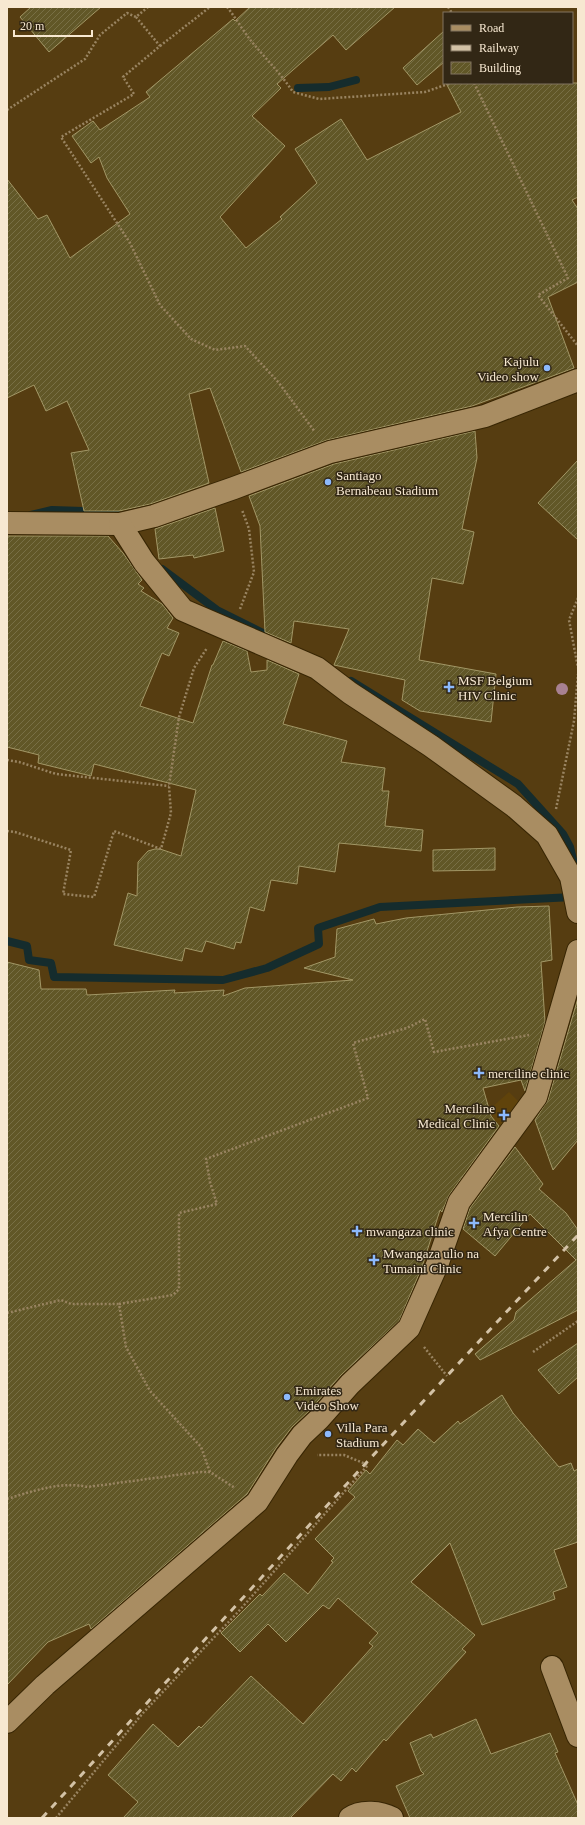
<svg xmlns="http://www.w3.org/2000/svg" width="585" height="1825" font-family="Georgia,serif">
  <style>
    .built { fill: #60430b }
    .lines { fill: none; stroke-linecap: round; stroke-linejoin: round }
    .stream { stroke: #152c2d; stroke-width: 8 }
    .building { fill: url(#building-hatch); stroke: #a29766 }
    .minor-casing { stroke: #372503; stroke-width: 24 }
    .path { stroke: #998461; stroke-width: 2.5; stroke-dasharray: 2 2; stroke-linecap: butt }
    .minor { stroke: #a98d62; stroke-width: 22 }
    .rail { stroke: #d3c2a6; stroke-width: 3; stroke-dasharray: 7 7; stroke-linecap: butt }
    .tree { fill: #a88192 }
    .poi-dot { fill: #8cb9fc; stroke: #322715; stroke-width: 1.5 }
    .labels { text-anchor: middle; stroke-width: 3; stroke-linejoin: round; paint-order: stroke }
    .poi-label { font-size: 13px; fill: #f7e8d1; stroke: #322715; text-anchor: start }
  </style>
  <defs>
    <pattern id="building-hatch" width="6" height="6" patternUnits="userSpaceOnUse"><rect width="6" height="6" fill="#615727"/><path d="M-1 1l2-2M0 6l6-6M5 7l2-2" fill="none" stroke="#786f45"/></pattern>
  </defs>
  <rect width="100%" height="100%" fill="#563d11"/>
  <path class="built" d="M509 1092 524 1107 504 1128 494 1120 490 1109Z"/>
  <g class="lines">
    <g class="stream">
      <path d="M298 88 329 87 356 80"/>
      <path d="M31 515 52 510 115 512 121 520"/>
      <path d="M162 569 217 610 263 633"/>
      <path d="M351 681 518 784 563 834 570 847 575 868"/>
      <path d="M7 941 27 946 29 960 51 963 54 977 223 980 267 968 319 944 318 928 380 907 573 897"/>
    </g>
  </g>
  <g class="building">
    <path d="M31 7H101L49 52 20 17Z"/>
    <path d="M250 7H395L346 50 333 35 277 84 281 88 252 116 285 146 220 217 246 248 282 219 280 217 317 183 295 149 341 119 367 160 461 112 446 83H578V197L572 200 578 209V282L548 297 574 368 472 406 327 440 241 472 210 388 189 394 209 483 150 504 119 511H84L71 453 89 450 67 401 46 411 34 385 7 398V179L38 219 47 215 70 258 130 214 107 178 99 157 91 163 72 136 93 121 100 130 150 97 146 92 233 19 235 21Z"/>
    <path d="M444 31V62L417 85 403 68Z"/>
    <path d="M475 431 477 458 462 529 474 532 463 584 432 578 419 660 496 674 491 722 420 711 402 700 405 680 334 665 349 629 294 621 291 643 265 632 260 526 249 496 334 464Z"/>
    <path d="M578 460V540L538 503Z"/>
    <path d="M215 508 224 551 194 558 193 555 159 559 155 529Z"/>
    <path d="M7 536H108L123 553 142 580 138 584 144 588 141 591 162 604 173 618 167 628 179 633 169 656 162 653 140 706 193 723 212 665H213L223 641 247 651 251 672 267 670V660L299 674 283 724 347 741 341 762 385 768 382 791H389L385 826 423 830 421 851 339 843 335 872 299 866 297 884 271 880 264 911 250 907 241 943 236 942 234 949 206 941 202 952 185 948 182 961 114 945 128 893 137 896 138 862 148 851 155 849H160L181 856 196 790 94 764 91 776 38 763 39 755 7 747Z"/>
    <path d="M495 848V870L433 871V850Z"/>
    <path d="M549 906 552 960 541 962 545 1022 525 1091 521 1080 483 1088 491 1116 499 1126 449 1195 442 1212 440 1210 422 1267 399 1321 341 1375 310 1410 292 1427 276 1448 247 1494 91 1629 89 1624 48 1642 7 1685V962L39 970 41 989H86L87 995 175 990 174 993 224 990 223 996 245 988 353 980 304 968 335 957 337 929 374 919 376 924 406 918 517 907Z"/>
    <path d="M578 998V1140L553 1170 535 1120 548 1100Z"/>
    <path d="M515 1147 543 1184 539 1189 566 1213 578 1230V1310L480 1360 475 1354 514 1320 516 1312 576 1260 530 1214 495 1256 463 1229 470 1208Z"/>
    <path d="M578 1343V1377L559 1394 538 1370Z"/>
    <path d="M502 1395 513 1413 559 1467 571 1463 574 1471 578 1469V1542L554 1550 567 1587 553 1592 555 1599 482 1625 450 1543 411 1582 475 1635 462 1649 466 1652 402 1723 386 1741 384 1739 356 1772 352 1768 341 1781 333 1774 290 1818H123L138 1802 108 1775 153 1724 178 1747 199 1726 201 1728 251 1676 303 1724 373 1646 369 1643 378 1633 338 1598 329 1609 323 1605 286 1642 268 1624 240 1652 221 1633 260 1594 262 1596 284 1573 308 1594 333 1562 331 1561 334 1558 315 1539 355 1497 348 1491 366 1470 370 1474 397 1440 403 1445 418 1429 434 1443 458 1421 460 1424Z"/>
    <path d="M476 1719 491 1754 550 1733 558 1752 555 1753 578 1805V1818H410L396 1786 424 1774 421 1771 410 1743 431 1734 433 1738Z"/>
  </g>
  <g class="lines">
    <g class="minor-casing">
      <g id="minor">
        <path d="M7 523 120 524 154 516 234 488 330 452 485 416 578 380"/>
        <path d="M120 524 144 562 183 610 317 668 350 693 431 746 514 806 547 835 571 877 578 912"/>
        <path d="M552 1667 578 1736"/>
        <path d="M7 1722 45 1685 257 1502 287 1455 302 1435 319 1419 350 1384 409 1328 437 1265 459 1202 536 1097 578 951"/>
        <path d="M350 1818C361 1810 381 1812 392 1818"/>
      </g>
    </g>
    <g class="path">
      <path d="M227 7C236 18 243 31 252 42 266 59 281 74 293 92L319 99 425 92 451 83"/>
      <path d="M448 7 452 13"/>
      <path d="M136 17 160 46 123 77 134 94 61 137 130 243 160 305 191 339 215 350 245 346 279 383 315 432"/>
      <path d="M160 46 210 7"/>
      <path d="M474 83 568 278 538 295 578 346"/>
      <path d="M7 110 85 59 100 35 127 13 136 17 148 7"/>
      <path d="M578 598 569 620 578 668"/>
      <path d="M240 609 254 572 249 529 242 510"/>
      <path d="M7 760 19 762 56 774 169 786"/>
      <path d="M556 809 574 721 578 674"/>
      <path d="M7 831 15 832 71 850 63 894 94 897 114 831 161 849 171 813 169 786 179 717 194 668 207 648"/>
      <path d="M7 1313 61 1300 71 1304H119"/>
      <path d="M424 1347 447 1376"/>
      <path d="M533 1352 578 1321"/>
      <path d="M210 1472 201 1447 150 1391 126 1347 119 1304 173 1295 179 1289V1213L217 1204 210 1182 206 1159 368 1098 353 1043 407 1028 425 1019 434 1052 529 1035"/>
      <path d="M7 1499C33 1491 61 1481 88 1487L199 1472H210L235 1488"/>
      <path d="M56 1818 143 1713 238 1612 368 1465 344 1455H317"/>
    </g>
    <use href="#minor" class="minor"/>
    <path class="rail" d="M42 1818 366 1463 578 1235"/>
  </g>
  <circle class="tree" cx="562" cy="689" r="6"/>
  <g class="poi-dot">
    <circle cx="547" cy="368" r="4"/>
    <circle cx="328" cy="482" r="4"/>
    <path d="M447 681h4v4h4v4h-4v4h-4v-4h-4v-4h4z"/>
    <path d="M477 1067h4v4h4v4h-4v4h-4v-4h-4v-4h4z"/>
    <path d="M502 1109h4v4h4v4h-4v4h-4v-4h-4v-4h4z"/>
    <path d="M472 1217h4v4h4v4h-4v4h-4v-4h-4v-4h4z"/>
    <path d="M355 1225h4v4h4v4h-4v4h-4v-4h-4v-4h4z"/>
    <path d="M372 1254h4v4h4v4h-4v4h-4v-4h-4v-4h4z"/>
    <circle cx="287" cy="1397" r="4"/>
    <circle cx="328" cy="1434" r="4"/>
  </g>
  <g class="labels">
    <g class="poi-label">
      <text x="539" y="366" text-anchor="end">Kajulu<tspan x="539" dy="15">Video show</tspan></text>
      <text x="336" y="480">Santiago<tspan x="336" dy="15">Bernabeau Stadium</tspan></text>
      <text x="458" y="685">MSF Belgium<tspan x="458" dy="15">HIV Clinic</tspan></text>
      <text x="488" y="1078">merciline clinic</text>
      <text x="495" y="1113" text-anchor="end">Merciline<tspan x="495" dy="15">Medical Clinic</tspan></text>
      <text x="483" y="1221">Mercilin<tspan x="483" dy="15">Afya Centre</tspan></text>
      <text x="366" y="1236">mwangaza clinic</text>
      <text x="383" y="1258">Mwangaza ulio na<tspan x="383" dy="15">Tumaini Clinic</tspan></text>
      <text x="295" y="1395">Emirates<tspan x="295" dy="15">Video Show</tspan></text>
      <text x="336" y="1432">Villa Para<tspan x="336" dy="15">Stadium</tspan></text>
    </g>
  </g>
  <rect width="585" height="1825" fill="none" stroke="#f7e8d1" stroke-width="16"/>
  <rect x="443" y="12" width="130" height="72" fill="#322715" stroke="#817460"/>
  <rect x="451" y="25" width="20" height="6" fill="#a98d62" stroke="#817460"/>
  <text x="479" y="32" font-size="12" fill="#f7e8d1">Road</text>
  <rect x="451" y="45" width="20" height="6" fill="#d3c2a6" stroke="#817460"/>
  <text x="479" y="52" font-size="12" fill="#f7e8d1">Railway</text>
  <rect x="451" y="62" width="20" height="12" fill="url(#building-hatch)" stroke="#817460"/>
  <text x="479" y="72" font-size="12" fill="#f7e8d1">Building</text>
  <path d="M14 30v6h78v-6" fill="none" stroke="#f7e8d1" stroke-width="2"/>
  <text x="20" y="30" font-size="12" fill="#f7e8d1" stroke="#322715" stroke-width="3" paint-order="stroke">20 m</text>
</svg>
